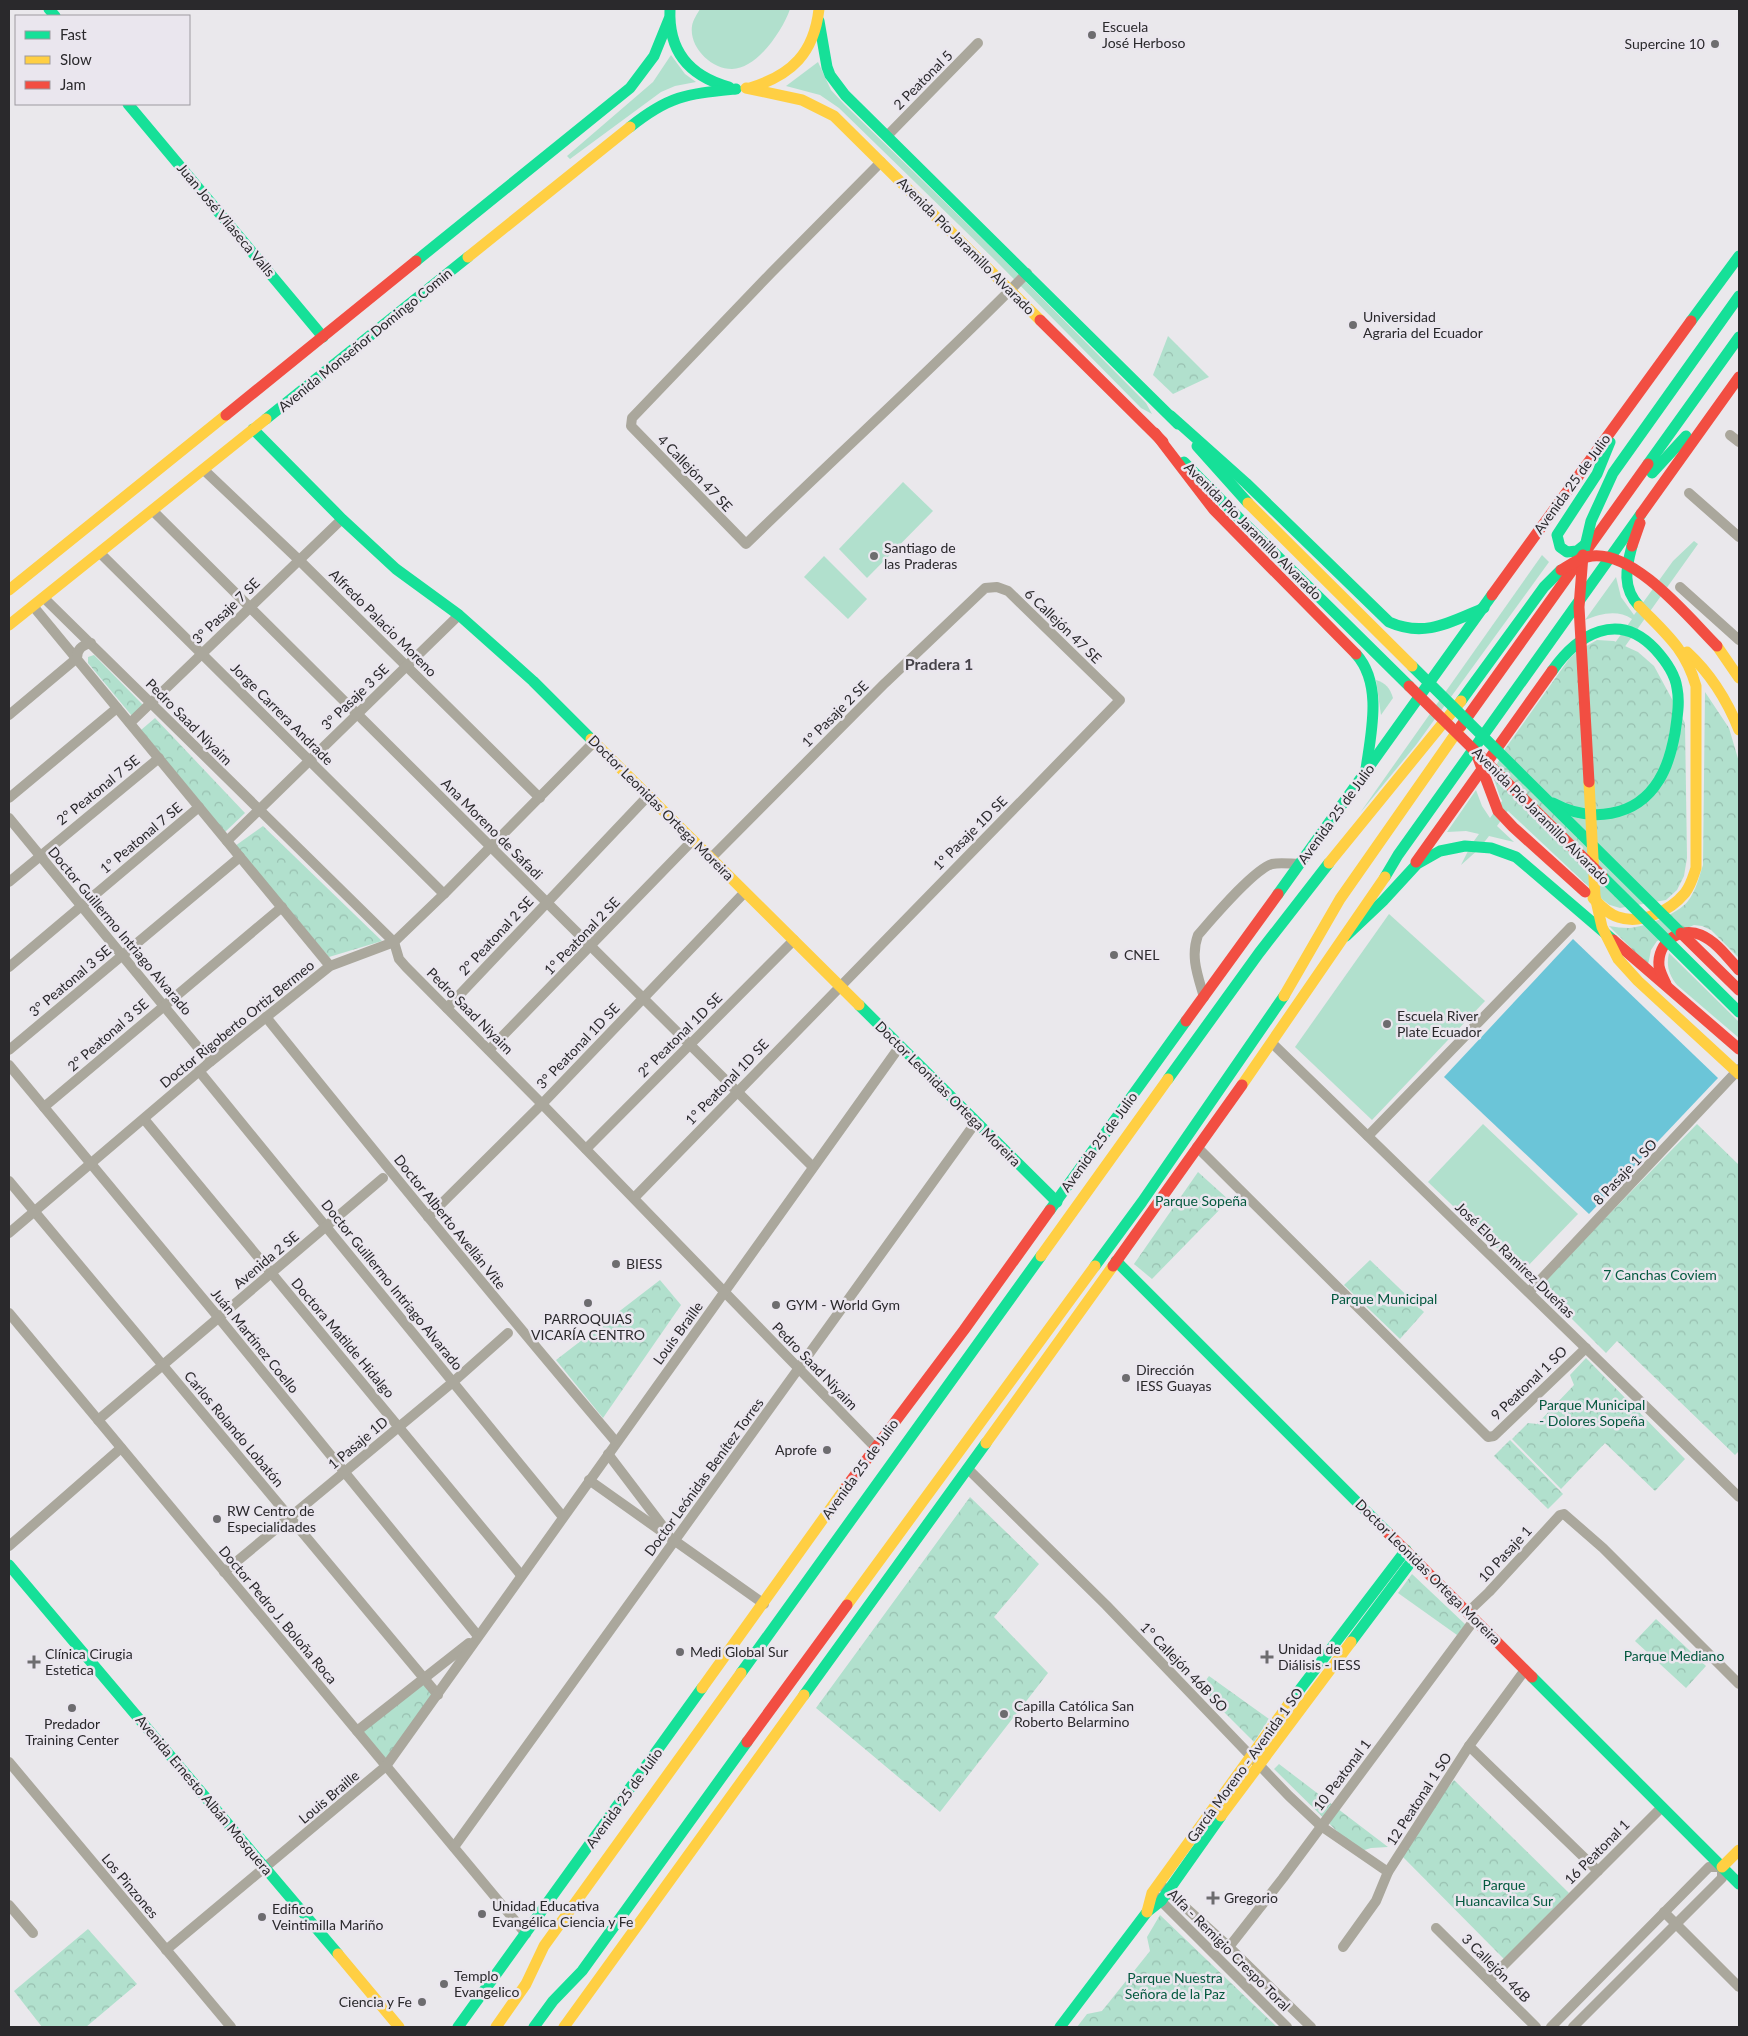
<svg xmlns="http://www.w3.org/2000/svg" width="1748" height="2036" font-family="Lato,sans-serif">
  <style>
    .green { fill: #b1e0cd }
    .forest { fill: url(#forest-crowns) }
    .water { fill: #6bc5d8 }
    .lines { fill: none; stroke-linecap: round; stroke-linejoin: round }
    .street { stroke: #aaa79c; stroke-width: 10 }
    .fast { stroke: #16e098; stroke-width: 11 }
    .slow { stroke: #ffcf43; stroke-width: 11 }
    .jam { stroke: #f24e42; stroke-width: 11 }
    .fast-bridge { stroke: #16e098; stroke-width: 11 }
    .slow-bridge { stroke: #ffcf43; stroke-width: 11 }
    .jam-bridge { stroke: #f24e42; stroke-width: 11 }
    .poi-dot { fill: #6d6c6f; stroke: #eae6ee; stroke-width: 2 }
    .labels { text-anchor: middle; stroke-width: 5; stroke-linejoin: round; paint-order: stroke }
    .poi-label { font-size: 14px; fill: #2a292c; stroke: #eae6ee; text-anchor: start }
    .street-label { font-size: 14px; fill: #2a292c; stroke: #eae6ee }
    .park-label { font-size: 14px; fill: #04593f; stroke: #eae6ee }
    .quarter-label { font-size: 16px; font-weight: bold; fill: #47444a; stroke: #eae6ee }
  </style>
  <defs>
    <pattern id="forest-crowns" width="20" height="18" patternUnits="userSpaceOnUse" patternTransform="scale(1.25)"><rect width="20" height="18" fill="#b1e0cd"/><path d="M2 6a3 3 0 1 1 6 0M12 15a3 3 0 1 1 6 0" fill="none" stroke="#98c0b0"/></pattern>
  </defs>
  <rect width="100%" height="100%" fill="#eae8ec"/>
  <g class="green">
    <path d="M700 9H790C783 30 757 69 732 69 711 69 689 47 692 26 693 20 697 14 700 9Z"/>
    <path d="M671 55 685 74 696 82 675 86 661 92 570 159 567 156 653 82Z"/>
    <path d="M818 62 831 90 844 104 1000 256 1146 403 1152 414 1141 408 996 261 839 108 820 95 786 86Z"/>
    <path d="M903 482 933 511 867 578 839 549Z"/>
    <path d="M1694 541 1698 544 1497 826 1514 842 1489 836 1479 849 1461 865 1471 845 1479 834 1466 831 1447 832 1476 790 1482 806 1490 818 1632 619C1617 609 1600 614 1585 620L1616 577 1621 597 1634 615 1673 561Z"/>
    <path d="M1542 555 1549 562 1416 745 1360 813Z"/>
    <path d="M824 556 867 599 848 619 804 577Z"/>
    <path d="M1376 680C1386 683 1390 688 1393 698L1381 715Z"/>
    <path d="M1389 914 1485 1001 1372 1120 1295 1047Z"/>
    <path d="M1669 953 1739 1022V1038L1677 985C1669 975 1666 966 1669 953Z"/>
    <path d="M1483 1124 1578 1214 1522 1272 1428 1182Z"/>
  </g>
  <g class="forest">
    <path d="M1168 336 1209 377 1173 394 1153 375Z"/>
    <path d="M1597 640 1614 641 1638 652 1654 666 1685 723 1687 858 1684 876 1677 890 1666 900 1620 908 1610 905 1603 900 1508 811 1500 797 1492 773 1505 749 1569 659 1576 652Z"/>
    <path d="M94 655 144 706 132 716 88 663V657Z"/>
    <path d="M1705 692 1729 728 1739 762V958L1711 930 1702 926 1694 925 1657 941 1651 950 1648 965 1609 926C1616 927 1622 928 1629 928 1645 927 1678 914 1688 901 1696 891 1699 877 1703 865Z"/>
    <path d="M155 718 245 813 225 832 141 730Z"/>
    <path d="M263 826 382 941 329 957 235 846Z"/>
    <path d="M1697 1124 1739 1165V1451L1735 1455 1617 1341 1606 1353 1545 1292 1544 1281Z"/>
    <path d="M1198 1172 1229 1200 1152 1279 1134 1264Z"/>
    <path d="M1370 1260 1424 1312 1400 1339 1344 1285Z"/>
    <path d="M660 1280 681 1305 603 1418 556 1360Z"/>
    <path d="M1586 1358 1685 1459 1655 1491 1605 1443 1561 1489 1512 1439 1528 1423 1537 1424 1574 1385 1570 1375Z"/>
    <path d="M1510 1440 1563 1494 1548 1509 1494 1456Z"/>
    <path d="M970 1497 1039 1564 994 1617 1048 1673 940 1812 816 1708Z"/>
    <path d="M1412 1574 1466 1625 1457 1635 1398 1593Z"/>
    <path d="M1656 1619 1706 1666 1686 1688 1635 1641Z"/>
    <path d="M1209 1676 1269 1719 1254 1742 1200 1688Z"/>
    <path d="M424 1679 438 1695 386 1766 357 1731Z"/>
    <path d="M1279 1764 1388 1847 1371 1848 1358 1852 1274 1769Z"/>
    <path d="M1454 1780 1569 1893 1504 1959 1397 1851Z"/>
    <path d="M1160 1915 1277 2027H1077L1087 2014 1102 2011 1150 1951 1147 1937Z"/>
    <path d="M88 1929 137 1984 86 2027H42L14 1991Z"/>
  </g>
  <path class="water" d="M1573 939 1718 1078 1589 1214 1444 1077Z"/>
  <g class="lines">
    <g class="street">
      <path d="M887 136 978 43"/>
      <path d="M881 162 771 273 632 418 631 426 746 544C839 453 936 366 1027 273"/>
      <path d="M1730 435 1739 442"/>
      <path d="M204 470 299 560 540 798"/>
      <path d="M1689 493 1739 537"/>
      <path d="M153 511 813 1167"/>
      <path d="M100 553 444 894"/>
      <path d="M1680 587 1739 640"/>
      <path d="M44 598 394 942 399 959 406 967 542 1104 875 1447"/>
      <path d="M33 606 330 966"/>
      <path d="M9 715 77 658C77 649 82 645 91 643"/>
      <path d="M130 723 342 519"/>
      <path d="M9 798 117 708"/>
      <path d="M9 818 210 1062"/>
      <path d="M227 841 459 615"/>
      <path d="M9 882 159 758"/>
      <path d="M9 967 199 807"/>
      <path d="M1204 997C1198 976 1190 957 1198 935 1212 919 1253 870 1272 864 1281 862 1291 864 1300 864"/>
      <path d="M447 1008 648 796"/>
      <path d="M266 1017C381 1160 497 1302 616 1442"/>
      <path d="M1272 1043 1739 1497"/>
      <path d="M9 1050 240 857"/>
      <path d="M489 1050 693 840"/>
      <path d="M9 1065 219 1318 478 1636"/>
      <path d="M199 1071 563 1517"/>
      <path d="M44 1107 282 907"/>
      <path d="M144 1119 521 1575"/>
      <path d="M1368 1136 1571 927"/>
      <path d="M1197 1147 1488 1437 1494 1436 1586 1348"/>
      <path d="M586 1149 794 940"/>
      <path d="M9 1181 438 1695"/>
      <path d="M634 1198 1120 700 1008 591 997 587 985 588 885 683 711 858"/>
      <path d="M428 1217 542 1104 745 892"/>
      <path d="M9 1233 210 1062 330 966 394 942 444 894 594 742"/>
      <path d="M1529 1292 1739 1069"/>
      <path d="M9 1313 526 1934"/>
      <path d="M98 1420 383 1178"/>
      <path d="M608 1454 668 1533"/>
      <path d="M968 1469 1106 1605 1289 1796 1321 1826 1388 1872"/>
      <path d="M589 1480 764 1604"/>
      <path d="M9 1546 121 1448"/>
      <path d="M224 1572 453 1382 508 1333"/>
      <path d="M1468 1612 1489 1592 1560 1515 1564 1514 1603 1548 1739 1684"/>
      <path d="M357 1731 469 1643"/>
      <path d="M1469 1746 1598 1871"/>
      <path d="M9 1762 231 2027"/>
      <path d="M454 1847 976 1122"/>
      <path d="M1163 1887 1229 1947 1311 2027"/>
      <path d="M1157 1897 1287 2027"/>
      <path d="M9 1905 33 1933"/>
      <path d="M1664 1912 1739 1987"/>
      <path d="M1436 1928 1536 2027"/>
      <path d="M1229 1947 1283 1878 1475 1619"/>
      <path d="M1343 1947 1376 1901 1388 1872 1469 1746 1525 1670"/>
      <path d="M166 1950 386 1766 900 1046"/>
      <path d="M1489 1980 1662 1807"/>
      <path d="M1551 2027 1709 1867H1722V1878L1573 2027"/>
    </g>
    <g class="fast">
      <path d="M49 9 55 16"/>
      <path d="M670 9C668 51 689 76 729 87"/>
      <path d="M819 21 827 67 830 75 845 95 1178 424"/>
      <path d="M128 104 323 337"/>
      <path d="M630 127C670 95 687 94 736 89"/>
      <path d="M416 261 630 88 654 56 669 19"/>
      <path d="M1691 321 1739 256"/>
      <path d="M1171 416 1246 483 1389 622C1425 638 1450 622 1484 608"/>
      <path d="M266 419 468 257"/>
      <path d="M253 429 342 519 396 569 459 615 533 681 591 739"/>
      <path d="M1197 446 1248 503"/>
      <path d="M1184 462 1237 516"/>
      <path d="M1648 464 1739 337"/>
      <path d="M1652 473 1686 436"/>
      <path d="M1587 543 1577 551 1567 552 1560 547 1557 535 1597 474 1610 442"/>
      <path d="M1632 546C1626 568 1622 588 1639 606"/>
      <path d="M1356 654C1383 684 1371 733 1366 769"/>
      <path d="M1552 671C1578 634 1618 610 1655 649 1665 660 1675 673 1677 688 1680 703 1677 718 1675 733 1672 749 1668 766 1659 780 1636 818 1590 823 1553 803"/>
      <path d="M1461 701 1544 587 1561 570"/>
      <path d="M1385 877 1398 855 1641 514"/>
      <path d="M1278 894 1492 595"/>
      <path d="M1346 936 1383 901 1417 864 1440 851 1465 846 1491 848 1516 857 1613 940"/>
      <path d="M859 1005 1057 1202"/>
      <path d="M1168 1079 1259 953 1329 863"/>
      <path d="M1050 1210 1186 1021"/>
      <path d="M1116 1261 1388 1533"/>
      <path d="M1095 1266 1142 1202 1284 996"/>
      <path d="M9 1565 338 1954"/>
      <path d="M1351 1642 1414 1558"/>
      <path d="M741 1673 1041 1256"/>
      <path d="M1532 1677 1739 1884"/>
      <path d="M804 1695 986 1443"/>
      <path d="M1288 1705 1406 1550"/>
      <path d="M458 2027 702 1688"/>
      <path d="M534 2027 553 2001 582 1971 747 1742"/>
      <path d="M1060 2027 1147 1912 1161 1901 1221 1816"/>
    </g>
    <g class="slow">
      <path d="M746 88 802 100 834 116 1040 320"/>
      <path d="M750 88C792 75 814 53 819 9"/>
      <path d="M468 257 630 127"/>
      <path d="M9 590 226 415"/>
      <path d="M9 625 266 419"/>
      <path d="M1717 646 1739 678"/>
      <path d="M1687 652C1711 674 1727 700 1739 730"/>
      <path d="M591 739 859 1005"/>
      <path d="M1329 863 1461 701"/>
      <path d="M1593 898C1600 905 1608 914 1618 917 1641 925 1670 911 1685 893 1691 885 1693 877 1696 868V686C1685 648 1665 633 1639 606"/>
      <path d="M1284 996 1340 899 1461 726"/>
      <path d="M1242 1085 1385 877"/>
      <path d="M1041 1256 1168 1079"/>
      <path d="M986 1443 1113 1266"/>
      <path d="M847 1605 1095 1266"/>
      <path d="M702 1688 846 1487"/>
      <path d="M1221 1816 1351 1642"/>
      <path d="M1722 1867 1739 1850"/>
      <path d="M1147 1912 1152 1893 1288 1705"/>
      <path d="M338 1954 399 2027"/>
      <path d="M496 2027 526 1984 544 1946 741 1673"/>
      <path d="M564 2027 804 1695"/>
    </g>
    <g class="jam">
      <path d="M1040 320 1163 442"/>
      <path d="M226 415 416 261"/>
      <path d="M1155 433 1214 510 1356 654"/>
      <path d="M1641 514 1739 377"/>
      <path d="M1632 546 1640 523"/>
      <path d="M1492 595 1691 321"/>
      <path d="M1461 726 1648 464"/>
      <path d="M1416 862 1552 671"/>
      <path d="M1613 940 1739 1049"/>
      <path d="M1666 984C1663 978 1660 972 1659 966 1657 942 1680 926 1701 935 1717 942 1728 958 1739 970"/>
      <path d="M1186 1021 1278 894"/>
      <path d="M1113 1266 1242 1085"/>
      <path d="M846 1487 964 1330 1050 1210"/>
      <path d="M1388 1533 1532 1677"/>
      <path d="M747 1742 847 1605"/>
    </g>
    <g class="fast-bridge">
      <path d="M1237 516 1409 686"/>
      <path d="M1583 555 1591 521 1613 473 1739 296"/>
      <path d="M1412 666 1681 933"/>
      <path d="M1602 876 1739 1012"/>
    </g>
    <g class="slow-bridge">
      <path d="M1248 503 1412 666"/>
      <path d="M1589 782 1595 896 1602 927 1618 959 1638 981 1739 1074"/>
    </g>
    <g class="jam-bridge">
      <path d="M1583 555 1579 607 1589 782"/>
      <path d="M1561 570C1571 564 1581 557 1592 556 1635 551 1689 618 1717 646"/>
      <path d="M1409 686 1602 876"/>
      <path d="M1478 758 1498 811 1513 827 1585 892"/>
      <path d="M1681 933 1739 990"/>
    </g>
  </g>
  <g class="poi-dot">
    <circle cx="1092" cy="35" r="5"/>
    <circle cx="1715" cy="44" r="5"/>
    <circle cx="1353" cy="325" r="5"/>
    <circle cx="874" cy="556" r="5"/>
    <circle cx="1114" cy="955" r="5"/>
    <circle cx="1387" cy="1024" r="5"/>
    <circle cx="616" cy="1264" r="5"/>
    <circle cx="588" cy="1303" r="5"/>
    <circle cx="776" cy="1305" r="5"/>
    <circle cx="1126" cy="1378" r="5"/>
    <circle cx="827" cy="1450" r="5"/>
    <circle cx="217" cy="1519" r="5"/>
    <circle cx="680" cy="1652" r="5"/>
    <path d="M1264.5 1649.5h5v5h5v5h-5v5h-5v-5h-5v-5h5z"/>
    <path d="M31.5 1654.5h5v5h5v5h-5v5h-5v-5h-5v-5h5z"/>
    <circle cx="72" cy="1708" r="5"/>
    <circle cx="1004" cy="1714" r="5"/>
    <path d="M1210.5 1890.5h5v5h5v5h-5v5h-5v-5h-5v-5h5z"/>
    <circle cx="482" cy="1914" r="5"/>
    <circle cx="262" cy="1917" r="5"/>
    <circle cx="444" cy="1984" r="5"/>
    <circle cx="422" cy="2002" r="5"/>
  </g>
  <g class="labels">
    <g class="poi-label">
      <text x="1102" y="32">Escuela<tspan x="1102" dy="16">José Herboso</tspan></text>
      <text x="1705" y="49" text-anchor="end">Supercine 10</text>
      <text x="1363" y="322">Universidad<tspan x="1363" dy="16">Agraria del Ecuador</tspan></text>
      <text x="884" y="553">Santiago de<tspan x="884" dy="16">las Praderas</tspan></text>
      <text x="1124" y="960">CNEL</text>
      <text x="1397" y="1021">Escuela River<tspan x="1397" dy="16">Plate Ecuador</tspan></text>
      <text x="626" y="1269">BIESS</text>
      <text x="786" y="1310">GYM - World Gym</text>
      <text x="588" y="1324" text-anchor="middle">PARROQUIAS<tspan x="588" dy="16">VICARÍA CENTRO</tspan></text>
      <text x="1136" y="1375">Dirección<tspan x="1136" dy="16">IESS Guayas</tspan></text>
      <text x="817" y="1455" text-anchor="end">Aprofe</text>
      <text x="227" y="1516">RW Centro de<tspan x="227" dy="16">Especialidades</tspan></text>
      <text x="1278" y="1654">Unidad de<tspan x="1278" dy="16">Diálisis - IESS</tspan></text>
      <text x="690" y="1657">Medi Global Sur</text>
      <text x="45" y="1659">Clínica Cirugia<tspan x="45" dy="16">Estetica</tspan></text>
      <text x="1014" y="1711">Capilla Católica San<tspan x="1014" dy="16">Roberto Belarmino</tspan></text>
      <text x="72" y="1729" text-anchor="middle">Predador<tspan x="72" dy="16">Training Center</tspan></text>
      <text x="1224" y="1903">Gregorio</text>
      <text x="492" y="1911">Unidad Educativa<tspan x="492" dy="16">Evangélica Ciencia y Fe</tspan></text>
      <text x="272" y="1914">Edifico<tspan x="272" dy="16">Veintimilla Mariño</tspan></text>
      <text x="454" y="1981">Templo<tspan x="454" dy="16">Evangelico</tspan></text>
      <text x="412" y="2007" text-anchor="end">Ciencia y Fe</text>
    </g>
    <g class="street-label">
      <text transform="translate(923 80) rotate(-45)" y="5">2 Peatonal 5</text>
      <text transform="translate(226 220) rotate(50)" y="5">Juan José Vilaseca Valls</text>
      <text transform="translate(966 246) rotate(45)" y="5">Avenida Pío Jaramillo Alvarado</text>
      <text transform="translate(365 340) rotate(-39)" y="5">Avenida Monseñor Domingo Comin</text>
      <text transform="translate(695 473) rotate(46)" y="5">4 Callejón 47 SE</text>
      <text transform="translate(1572 484) rotate(-54)" y="5">Avenida 25 de Julio</text>
      <text transform="translate(1253 531) rotate(45)" y="5">Avenida Pío Jaramillo Alvarado</text>
      <text transform="translate(226 611) rotate(-44)" y="5">3° Pasaje 7 SE</text>
      <text transform="translate(383 623) rotate(45)" y="5">Alfredo Palacio Moreno</text>
      <text transform="translate(1063 626) rotate(44)" y="5">6 Callejón 47 SE</text>
      <text transform="translate(355 697) rotate(-44)" y="5">3° Pasaje 3 SE</text>
      <text transform="translate(282 714) rotate(45)" y="5">Jorge Carrera Andrade</text>
      <text transform="translate(835 714) rotate(-45)" y="5">1º Pasaje 2 SE</text>
      <text transform="translate(189 722) rotate(45)" y="5">Pedro Saad Niyaim</text>
      <text transform="translate(98 790) rotate(-39)" y="5">2° Peatonal 7 SE</text>
      <text transform="translate(661 808) rotate(45)" y="5">Doctor Leonidas Ortega Moreira</text>
      <text transform="translate(1336 814) rotate(-54)" y="5">Avenida 25 de Julio</text>
      <text transform="translate(1541 816) rotate(45)" y="5">Avenida Pío Jaramillo Alvarado</text>
      <text transform="translate(492 829) rotate(45)" y="5">Ana Moreno de Safadi</text>
      <text transform="translate(970 833) rotate(-45)" y="5">1º Pasaje 1D SE</text>
      <text transform="translate(141 838) rotate(-40)" y="5">1° Peatonal 7 SE</text>
      <text transform="translate(120 931) rotate(50)" y="5">Doctor Guillermo Intriago Alvarado</text>
      <text transform="translate(496 936) rotate(-47)" y="5">2° Peatonal 2 SE</text>
      <text transform="translate(582 936) rotate(-46)" y="5">1° Peatonal 2 SE</text>
      <text transform="translate(70 981) rotate(-40)" y="5">3° Peatonal 3 SE</text>
      <text transform="translate(470 1011) rotate(45)" y="5">Pedro Saad Niyaim</text>
      <text transform="translate(237 1024) rotate(-39)" y="5">Doctor Rigoberto Ortiz Bermeo</text>
      <text transform="translate(108 1035) rotate(-41)" y="5">2° Peatonal 3 SE</text>
      <text transform="translate(680 1035) rotate(-45)" y="5">2° Peatonal 1D SE</text>
      <text transform="translate(578 1046) rotate(-46)" y="5">3° Peatonal 1D SE</text>
      <text transform="translate(727 1082) rotate(-46)" y="5">1° Peatonal 1D SE</text>
      <text transform="translate(948 1094) rotate(45)" y="5">Doctor Leonidas Ortega Moreira</text>
      <text transform="translate(1099 1142) rotate(-54)" y="5">Avenida 25 de Julio</text>
      <text transform="translate(1625 1172) rotate(-46)" y="5">8 Pasaje 1 SO</text>
      <text transform="translate(450 1222) rotate(51)" y="5">Doctor Alberto Avellán Vite</text>
      <text transform="translate(266 1260) rotate(-40)" y="5">Avenida 2 SE</text>
      <text transform="translate(1515 1260) rotate(44)" y="5">José Eloy Ramírez Dueñas</text>
      <text transform="translate(392 1285) rotate(51)" y="5">Doctor Guillermo Intriago Alvarado</text>
      <text transform="translate(678 1333) rotate(-54)" y="5">Louis Braille</text>
      <text transform="translate(343 1338) rotate(50)" y="5">Doctora Matilde Hidalgo</text>
      <text transform="translate(255 1341) rotate(51)" y="5">Juán Martínez Coello</text>
      <text transform="translate(815 1366) rotate(46)" y="5">Pedro Saad Niyaim</text>
      <text transform="translate(1529 1383) rotate(-44)" y="5">9 Peatonal 1 SO</text>
      <text transform="translate(234 1429) rotate(50)" y="5">Carlos Rolando Lobatón</text>
      <text transform="translate(358 1443) rotate(-40)" y="5">1 Pasaje 1D</text>
      <text transform="translate(860 1469) rotate(-54)" y="5">Avenida 25 de Julio</text>
      <text transform="translate(704 1477) rotate(-54)" y="5">Doctor Leónidas Benítez Torres</text>
      <text transform="translate(1505 1554) rotate(-47)" y="5">10 Pasaje 1</text>
      <text transform="translate(1428 1572) rotate(45)" y="5">Doctor Leonidas Ortega Moreira</text>
      <text transform="translate(278 1615) rotate(50)" y="5">Doctor Pedro J. Boloña Roca</text>
      <text transform="translate(1184 1667) rotate(46)" y="5">1° Callejón 46B SO</text>
      <text transform="translate(1245 1765) rotate(-54)" y="5">García Moreno - Avenida 1 SO</text>
      <text transform="translate(1342 1775) rotate(-53)" y="5">10 Peatonal 1</text>
      <text transform="translate(204 1795) rotate(50)" y="5">Avenida Ernesto Albán Mosquera</text>
      <text transform="translate(329 1797) rotate(-40)" y="5">Louis Braille</text>
      <text transform="translate(624 1798) rotate(-54)" y="5">Avenida 25 de Julio</text>
      <text transform="translate(1419 1799) rotate(-57)" y="5">12 Peatonal 1 SO</text>
      <text transform="translate(1597 1852) rotate(-45)" y="5">16 Peatonal 1</text>
      <text transform="translate(130 1886) rotate(50)" y="5">Los Pinzones</text>
      <text transform="translate(1229 1950) rotate(45)" y="5">Alfa - Remigio Crespo Toral</text>
      <text transform="translate(1496 1968) rotate(45)" y="5">3 Callejón 46B</text>
    </g>
    <g class="park-label">
      <text x="1201" y="1206">Parque Sopeña</text>
      <text x="1660" y="1280">7 Canchas Coviem</text>
      <text x="1384" y="1304">Parque Municipal</text>
      <text x="1592" y="1410">Parque Municipal<tspan x="1592" dy="16">- Dolores Sopeña</tspan></text>
      <text x="1674" y="1661">Parque Mediano</text>
      <text x="1504" y="1890">Parque<tspan x="1504" dy="16">Huancavilca Sur</tspan></text>
      <text x="1175" y="1983">Parque Nuestra<tspan x="1175" dy="16">Señora de la Paz</tspan></text>
    </g>
    <g class="quarter-label">
      <text x="939" y="670">Pradera 1</text>
    </g>
  </g>
  <rect width="1748" height="2036" fill="none" stroke="#2a292c" stroke-width="20"/>
  <rect x="15" y="15" width="175" height="90" fill="#eae6ee" stroke="#9d9aa0"/>
  <rect x="25" y="31" width="25" height="8" fill="#16e098" stroke="#9d9aa0"/>
  <text x="60" y="40" font-size="15" fill="#2a292c">Fast</text>
  <rect x="25" y="56" width="25" height="8" fill="#ffcf43" stroke="#9d9aa0"/>
  <text x="60" y="65" font-size="15" fill="#2a292c">Slow</text>
  <rect x="25" y="81" width="25" height="8" fill="#f24e42" stroke="#9d9aa0"/>
  <text x="60" y="90" font-size="15" fill="#2a292c">Jam</text>
</svg>
